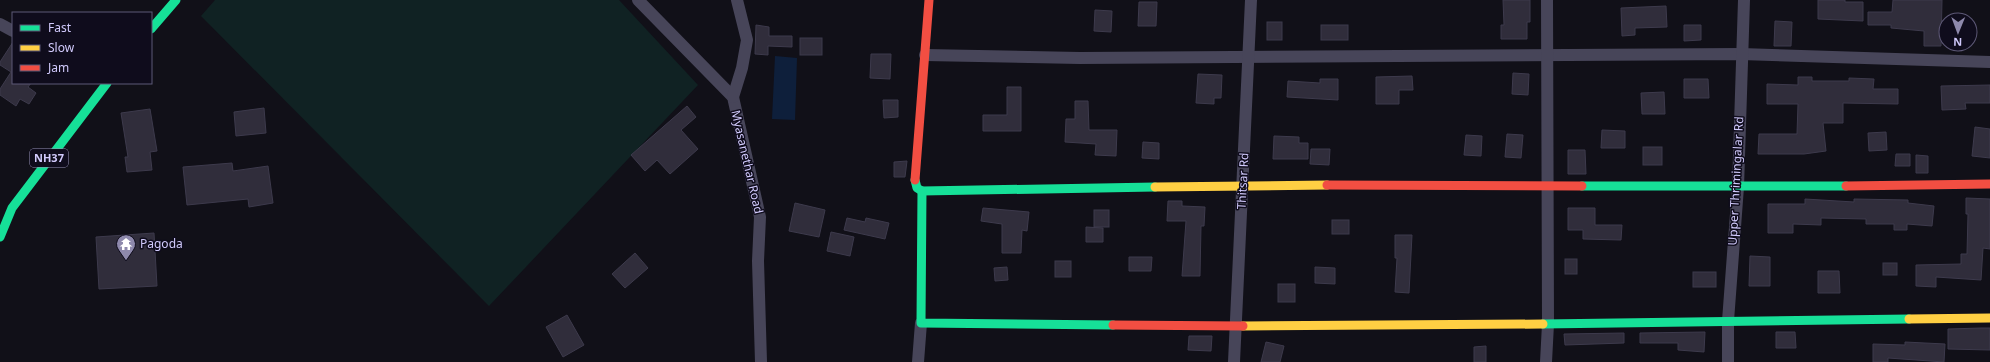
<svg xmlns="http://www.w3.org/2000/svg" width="1990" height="362" font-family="'Noto Sans',sans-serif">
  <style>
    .green { fill: #102223 }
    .water { fill: #0e1f3b }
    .building { fill: #302d3b; stroke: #3d3a4c }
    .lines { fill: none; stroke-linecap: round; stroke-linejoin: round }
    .street { stroke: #474559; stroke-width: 12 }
    .fast { stroke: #16e098; stroke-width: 9 }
    .slow { stroke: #ffcf43; stroke-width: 9 }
    .jam { stroke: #f24e42; stroke-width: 9 }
    .labels { text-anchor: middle; stroke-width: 3; stroke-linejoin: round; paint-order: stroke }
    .shield { fill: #0f0c1c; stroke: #9791b9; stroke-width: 1 }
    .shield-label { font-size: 11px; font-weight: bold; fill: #d1cafc }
    .street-label { font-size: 12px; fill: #d1cafc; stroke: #0f0c1c }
    .poi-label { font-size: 12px; fill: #d1cafc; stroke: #0f0c1c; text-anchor: start }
  </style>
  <rect width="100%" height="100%" fill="#111018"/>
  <path class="green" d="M215 0H619L698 85 489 306 201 16Z"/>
  <path class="water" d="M775 56 797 58 795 120 772 119Z"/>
  <g class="building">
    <path d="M1503 0H1530V22H1527V39H1501V25H1504Z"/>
    <path d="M1818 0H1845V2H1863V21L1818 19Z"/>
    <path d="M1893 0H1942L1941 46H1924V31L1891 28V25H1868V12H1892Z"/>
    <path d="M1139 2H1157L1156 26H1138Z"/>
    <path d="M1666 6 1667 27 1635 28V35L1622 36 1621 8Z"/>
    <path d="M1095 10 1112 11 1111 32 1094 31Z"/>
    <path d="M1775 21 1792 22 1791 46H1774Z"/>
    <rect x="1267" y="22" width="15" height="18"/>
    <path d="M756 25 769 27V36H792V47L768 46V55L755 54Z"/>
    <rect x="1321" y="25" width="27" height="15"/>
    <path d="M1684 25H1701V40L1684 41Z"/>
    <rect x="800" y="38" width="22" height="17"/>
    <path d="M13 42V83H31L28 87 36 93 29 104 20 99 16 106 0 95V89L11 72 0 65V62Z"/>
    <path d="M871 54H891L890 79 870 78Z"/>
    <path d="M1513 73 1529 74 1528 95 1512 94Z"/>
    <path d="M1198 74 1222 75 1221 98H1214V104L1196 103Z"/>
    <path d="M1412 76 1413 90H1399V104H1376V77Z"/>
    <path d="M1798 77H1812V81H1849V78L1874 79 1873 89H1898V104L1843 103V123H1823L1826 151 1804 154H1758L1759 134H1797L1798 104H1767V84L1798 85Z"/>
    <path d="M1320 79H1338V100L1287 97 1288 81 1320 83Z"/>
    <path d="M1684 79H1708L1709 98H1684Z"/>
    <path d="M1990 85V103H1965L1966 109 1942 110 1941 86Z"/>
    <path d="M1007 87H1021V131H983V115H1007Z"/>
    <path d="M1664 92 1665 114H1642L1641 93Z"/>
    <path d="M883 100H898V117L884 118Z"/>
    <path d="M1075 101H1088L1089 130H1117L1116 156 1095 155 1096 144 1065 142 1066 119H1075Z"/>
    <path d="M687 106 696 117 681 130 698 149 670 174 657 160 645 171 631 155Z"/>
    <path d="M264 108 266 133 236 136 234 112Z"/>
    <path d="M150 109 157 151 150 152 152 170 127 172 125 157H128L121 113Z"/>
    <path d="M1975 127 1990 129V158L1972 156Z"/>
    <path d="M1602 130 1625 131V148H1601Z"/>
    <path d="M1886 132 1887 150 1869 151 1868 133Z"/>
    <path d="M1507 134 1523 135 1521 158 1505 157Z"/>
    <path d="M1466 135 1482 136 1481 156 1464 155Z"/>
    <path d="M1274 136 1299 137V143H1308V159H1273Z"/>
    <path d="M1143 142 1159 143V159L1142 158Z"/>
    <rect x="1643" y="147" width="19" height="18"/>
    <path d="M1311 149H1330L1329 165 1310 164Z"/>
    <path d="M1568 150H1585L1586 174H1568Z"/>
    <path d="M1896 154H1910V166H1895Z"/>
    <path d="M1916 155 1928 156V173H1916Z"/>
    <path d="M907 161 905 177H894V162Z"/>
    <path d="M232 163 233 171 268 166 273 203 249 207 248 199 187 205 183 167Z"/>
    <path d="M1966 198 1990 199V249L1983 248 1981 280 1936 277V287L1916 286V265L1961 264V254H1967L1968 214H1966Z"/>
    <path d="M1805 199 1854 202V199L1908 200V203L1934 206 1932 226 1907 224V230H1894V224H1866V219L1821 218V225L1793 224V233H1768V204H1805Z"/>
    <path d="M1168 201H1182V206L1205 207 1204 226H1201L1200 276H1182L1186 221H1167Z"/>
    <path d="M795 203 825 210 819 237 789 231Z"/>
    <path d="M983 208 1029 212 1027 231 1022 230 1021 253H1002V224L981 221Z"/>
    <path d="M1568 208H1595V225H1622L1621 240 1583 239V230H1568Z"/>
    <rect x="1094" y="210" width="15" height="17"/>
    <path d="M847 218 865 222 866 218 889 223 885 239 844 230Z"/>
    <rect x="1332" y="220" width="17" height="14"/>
    <path d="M1086 227 1103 228V242H1086Z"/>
    <path d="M831 232 854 237 850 256 827 251Z"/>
    <path d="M154 233 157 286 99 289 96 237Z"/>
    <path d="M1395 235H1412L1409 293 1395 292 1397 258H1395Z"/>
    <path d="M635 253 648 268 625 288 612 274Z"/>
    <path d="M1750 256 1770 257V286H1749Z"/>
    <path d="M1129 257H1152L1151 271H1129Z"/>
    <rect x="1565" y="259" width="12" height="15"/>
    <rect x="1055" y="261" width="16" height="16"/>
    <rect x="1883" y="263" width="14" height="12"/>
    <path d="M1007 267 1008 280 995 281 994 268Z"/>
    <path d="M1315 267 1335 268V284L1315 283Z"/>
    <path d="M1818 271H1839L1840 293H1818Z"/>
    <rect x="1693" y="272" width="23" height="15"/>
    <rect x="1278" y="284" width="17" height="18"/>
    <path d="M567 315 584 345 563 357 546 327Z"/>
    <path d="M1981 328H1990V350L1948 349V329Z"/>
    <path d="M1705 332 1704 352 1678 350V343H1640V333Z"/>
    <path d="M1776 332H1795L1796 348H1776Z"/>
    <path d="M1624 333V343L1565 345 1564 334Z"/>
    <path d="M1189 336H1212L1211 351 1188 350Z"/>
    <path d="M1266 342 1284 346 1280 362H1261Z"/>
    <path d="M1905 342 1945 344 1944 362 1888 358V362H1873V344L1905 345Z"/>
    <path d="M1486 346V362H1474V347Z"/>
  </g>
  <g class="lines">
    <g class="street">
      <path d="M638 0 733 97 760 217 758 261 761 362"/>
      <path d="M0 24 13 31"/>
      <path d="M925 55 1080 58 1741 54 1990 62"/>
      <path d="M733 97 742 68 747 40 737 0"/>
      <path d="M918 362 921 323"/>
      <path d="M1234 362 1251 0"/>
      <path d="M1546 362 1548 324 1547 0"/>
      <path d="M1728 362V321L1738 187 1744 0"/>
    </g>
    <g class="fast">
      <path d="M151 29 176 0"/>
      <path d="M915 180 917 188 922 191 1155 187"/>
      <path d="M1582 186H1846"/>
      <path d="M922 191 921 323 1113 325"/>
      <path d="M0 237 12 208 107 83"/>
      <path d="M1543 324 1909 319"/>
    </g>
    <g class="slow">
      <path d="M1155 187 1327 185"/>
      <path d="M1909 319 1990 318"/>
      <path d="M1243 326 1543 324"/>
    </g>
    <g class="jam">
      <path d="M915 180 929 0"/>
      <path d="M1327 185 1582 186"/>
      <path d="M1846 186 1990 184"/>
      <path d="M1113 325 1243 326"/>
    </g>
  </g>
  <defs>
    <g id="temple-pin" transform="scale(1)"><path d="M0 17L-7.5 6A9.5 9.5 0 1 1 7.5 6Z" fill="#8e89ac" stroke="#0f0c1c"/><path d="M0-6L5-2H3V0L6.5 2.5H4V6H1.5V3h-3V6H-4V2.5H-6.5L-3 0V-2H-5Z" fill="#fff"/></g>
  </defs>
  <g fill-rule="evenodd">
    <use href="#temple-pin" x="126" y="244"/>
  </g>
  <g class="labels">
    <rect class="shield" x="30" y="149" width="38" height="18" rx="3"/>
    <g class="shield-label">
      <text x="49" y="162">NH37</text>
    </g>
    <g class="street-label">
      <text transform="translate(747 162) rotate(77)" y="4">Myasanethar Road</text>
      <text transform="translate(1243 181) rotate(-87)" y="4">Thitsar Rd</text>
      <text transform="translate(1736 181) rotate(-87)" y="4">Upper Thrimingalar Rd</text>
    </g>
    <g class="poi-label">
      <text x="140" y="248">Pagoda</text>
    </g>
  </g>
  <rect x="12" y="12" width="140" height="72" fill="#0f0c1c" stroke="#5d5876"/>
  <rect x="20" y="25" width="20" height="6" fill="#16e098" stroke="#5d5876"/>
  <text x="48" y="32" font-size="12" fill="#d1cafc">Fast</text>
  <rect x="20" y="45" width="20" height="6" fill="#ffcf43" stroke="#5d5876"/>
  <text x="48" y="52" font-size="12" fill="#d1cafc">Slow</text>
  <rect x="20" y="65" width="20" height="6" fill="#f24e42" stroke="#5d5876"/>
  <text x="48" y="72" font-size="12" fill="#d1cafc">Jam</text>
  <g transform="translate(1958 32) rotate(181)"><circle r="19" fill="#0f0c1c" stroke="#5d5876"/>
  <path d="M0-3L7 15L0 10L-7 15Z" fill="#8e89ac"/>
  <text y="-6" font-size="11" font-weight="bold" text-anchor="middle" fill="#d1cafc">N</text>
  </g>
</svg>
